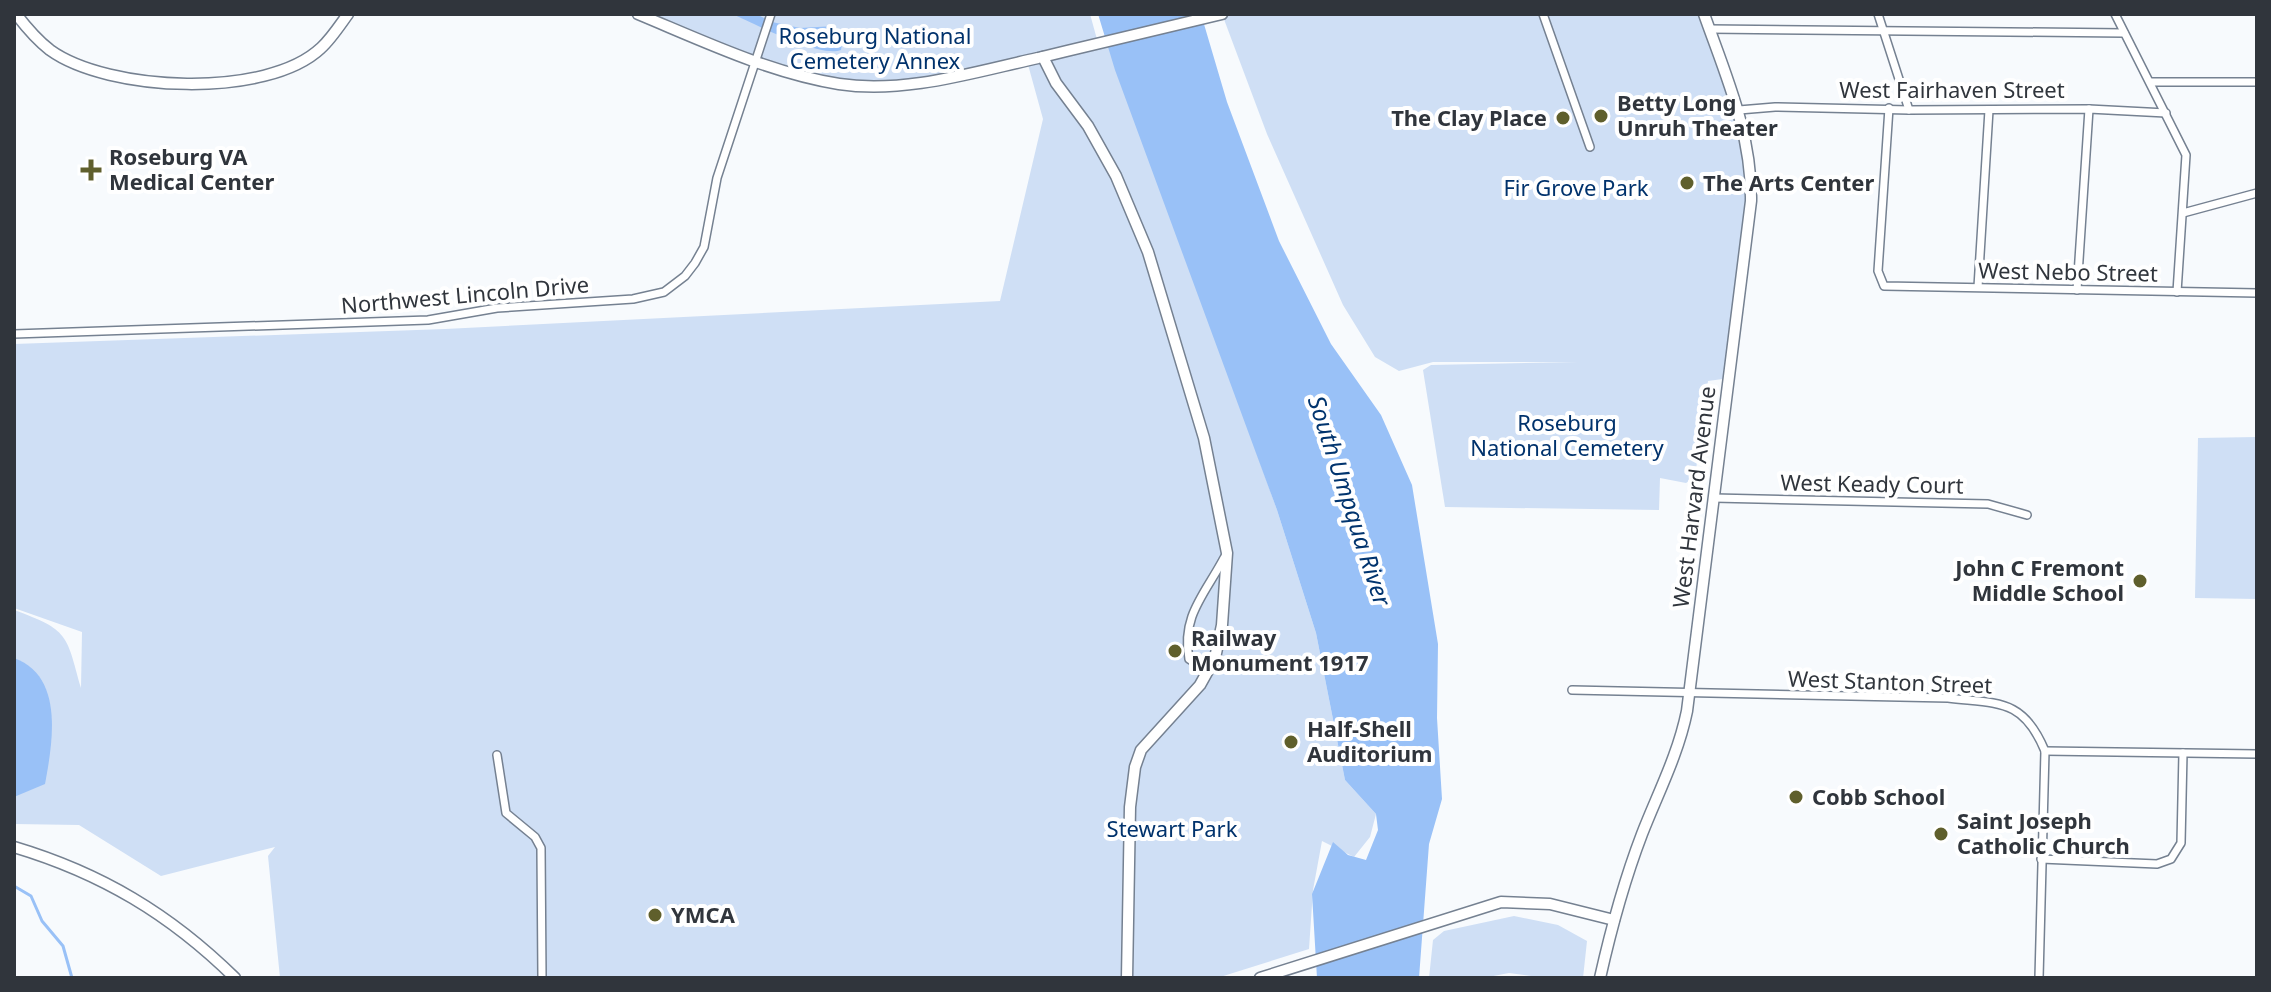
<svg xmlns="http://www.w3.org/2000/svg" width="2271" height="992" font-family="'Noto Sans',sans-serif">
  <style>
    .green { fill: #cfdff5 }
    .water { fill: #99c1f7 }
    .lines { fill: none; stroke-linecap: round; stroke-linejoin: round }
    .stream { stroke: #99c1f7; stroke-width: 3 }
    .street-casing { stroke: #758191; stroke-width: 10 }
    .secondary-casing { stroke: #758191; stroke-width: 13 }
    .street { stroke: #fff; stroke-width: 7 }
    .secondary { stroke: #fff; stroke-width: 10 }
    .poi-dot { fill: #5f5f2c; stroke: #fff; stroke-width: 3 }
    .labels { text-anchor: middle; stroke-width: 8; stroke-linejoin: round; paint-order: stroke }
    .park-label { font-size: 22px; fill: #00326c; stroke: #fff }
    .street-label { font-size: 22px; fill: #30353c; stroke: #fff }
    .poi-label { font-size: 22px; font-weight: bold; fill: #30353c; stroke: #fff; text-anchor: start }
    .water-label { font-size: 24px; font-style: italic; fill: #01346e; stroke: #fff }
  </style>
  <rect width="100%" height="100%" fill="#f7fafd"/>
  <g class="green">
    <path d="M639 14H1090L1098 43 1150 31 1233 387 1277 510 1316 633 1345 780 1376 814 1370 837 1354 857 1322 841 1313 890 1309 949 1217 978H280L268 856 275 847 161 876 79 825 14 824V610C69 630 66 634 81 688L82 632 14 608V344L445 329 1000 301 1043 119 1027 61 946 78 838 84 780 69Z"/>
    <path d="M1222 14H1704L1751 168 1730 378 1708 381 1695 477 1686 483 1660 478 1659 510 1445 507 1423 370 1431 365 1578 362H1433L1399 371 1375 357 1343 305 1267 134Z"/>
    <path d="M2257 437V599L2195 598 2198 438Z"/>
    <path d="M1514 916 1558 925 1587 941 1583 978H1545L1509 973 1483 978H1429L1433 940 1444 931Z"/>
  </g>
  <g class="water">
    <path d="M732 14H756L772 22 800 28 835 26 842 44 841 50C819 58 756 24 732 14Z"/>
    <path d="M1098 14H1201L1227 102 1279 241 1331 344 1381 415 1412 485 1438 644 1437 718 1442 799 1429 844 1419 978H1317L1312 894 1333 842 1348 855 1366 860 1378 830 1376 814 1345 780 1316 633 1277 510 1115 70Z"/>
    <path d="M14 658C64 676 53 741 45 784L14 797Z"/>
  </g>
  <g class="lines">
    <path class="stream" d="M14 886 31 896 42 921 63 946 72 978"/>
    <g class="street-casing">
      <g id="street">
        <path d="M1543 14 1590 147"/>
        <path d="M1878 14 1909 110"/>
        <path d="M2115 14 2186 155 2177 292"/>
        <path d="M1709 29 2124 33"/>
        <path d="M2151 82H2257"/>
        <path d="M1889 108 1878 271 1884 286 2257 293"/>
        <path d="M1739 110 1775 107 1909 110 2089 109 2166 113"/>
        <path d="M2183 213 2257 193"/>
        <path d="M1978 287 1989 110"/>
        <path d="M2077 290 2089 109"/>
        <path d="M14 334 428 320 497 308 633 299 664 292 685 276 695 263 704 247 717 178 771 14"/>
        <path d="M1714 498 1988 504 2027 515"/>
        <path d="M1208 671 1189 659C1181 616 1205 594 1224 558"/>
        <path d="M1572 690 1948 698C1998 704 2023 698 2045 751L2039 978"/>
        <path d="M2045 751 2257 754"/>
        <path d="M497 755 506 813 535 837 541 848 542 978"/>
        <path d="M2041 859 2157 864 2171 859 2181 843 2183 753"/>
      </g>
    </g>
    <g class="secondary-casing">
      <g id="secondary">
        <path d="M16 14C26 27 37 40 50 50 108 92 267 99 321 48 331 39 340 25 348 14"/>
        <path d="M638 14C703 41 770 73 839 84 905 94 974 72 1038 58 1099 43 1160 29 1222 14"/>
        <path d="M1043 57 1056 83 1088 126 1116 176 1148 252 1204 438 1227 553 1222 625 1215 658 1200 685 1141 750 1135 767 1130 807 1127 978"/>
        <path d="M14 847C101 873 170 914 235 978"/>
        <path d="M1260 978 1501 902 1550 904 1614 920"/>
        <path d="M1600 978C1611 929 1624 881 1642 834 1658 793 1678 755 1687 711L1751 201C1752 134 1726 76 1704 14"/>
      </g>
    </g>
    <use href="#street" class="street"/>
    <use href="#secondary" class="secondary"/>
  </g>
  <g class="poi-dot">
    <circle cx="1601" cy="116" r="8"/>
    <circle cx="1563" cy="118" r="8"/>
    <path d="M87 158h8v8h8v8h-8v8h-8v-8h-8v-8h8z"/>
    <circle cx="1687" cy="183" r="8"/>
    <circle cx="2140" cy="581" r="8"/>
    <circle cx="1175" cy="651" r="8"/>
    <circle cx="1291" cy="742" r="8"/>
    <circle cx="1796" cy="797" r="8"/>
    <circle cx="1941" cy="834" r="8"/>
    <circle cx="655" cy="915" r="8"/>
  </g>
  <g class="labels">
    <g class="park-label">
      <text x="875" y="44">Roseburg National<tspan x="875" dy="25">Cemetery Annex</tspan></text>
      <text x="1576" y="196">Fir Grove Park</text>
      <text x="1567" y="431">Roseburg<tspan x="1567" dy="25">National Cemetery</tspan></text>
      <text x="1172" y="837">Stewart Park</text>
    </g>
    <g class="street-label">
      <text x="1952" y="98">West Fairhaven Street</text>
      <text transform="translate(2068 272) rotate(1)" y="8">West Nebo Street</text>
      <text transform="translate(465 295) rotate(-5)" y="8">Northwest Lincoln Drive</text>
      <text transform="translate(1872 484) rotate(1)" y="8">West Keady Court</text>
      <text transform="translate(1694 497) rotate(-83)" y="8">West Harvard Avenue</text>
      <text transform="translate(1890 682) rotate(2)" y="8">West Stanton Street</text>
    </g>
    <g class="poi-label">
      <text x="1617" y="111">Betty Long<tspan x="1617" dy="25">Unruh Theater</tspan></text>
      <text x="1547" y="126" text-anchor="end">The Clay Place</text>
      <text x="109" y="165">Roseburg VA<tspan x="109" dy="25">Medical Center</tspan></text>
      <text x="1703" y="191">The Arts Center</text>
      <text x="2124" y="576" text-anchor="end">John C Fremont<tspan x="2124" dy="25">Middle School</tspan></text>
      <text x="1191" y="646">Railway<tspan x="1191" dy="25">Monument 1917</tspan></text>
      <text x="1307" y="737">Half-Shell<tspan x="1307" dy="25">Auditorium</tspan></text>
      <text x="1812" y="805">Cobb School</text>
      <text x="1957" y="829">Saint Joseph<tspan x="1957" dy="25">Catholic Church</tspan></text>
      <text x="671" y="923">YMCA</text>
    </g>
    <g class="water-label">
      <text transform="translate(1349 501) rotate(72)" y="8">South Umpqua River</text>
    </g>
  </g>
  <rect width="2271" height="992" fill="none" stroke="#30353c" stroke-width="32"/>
</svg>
